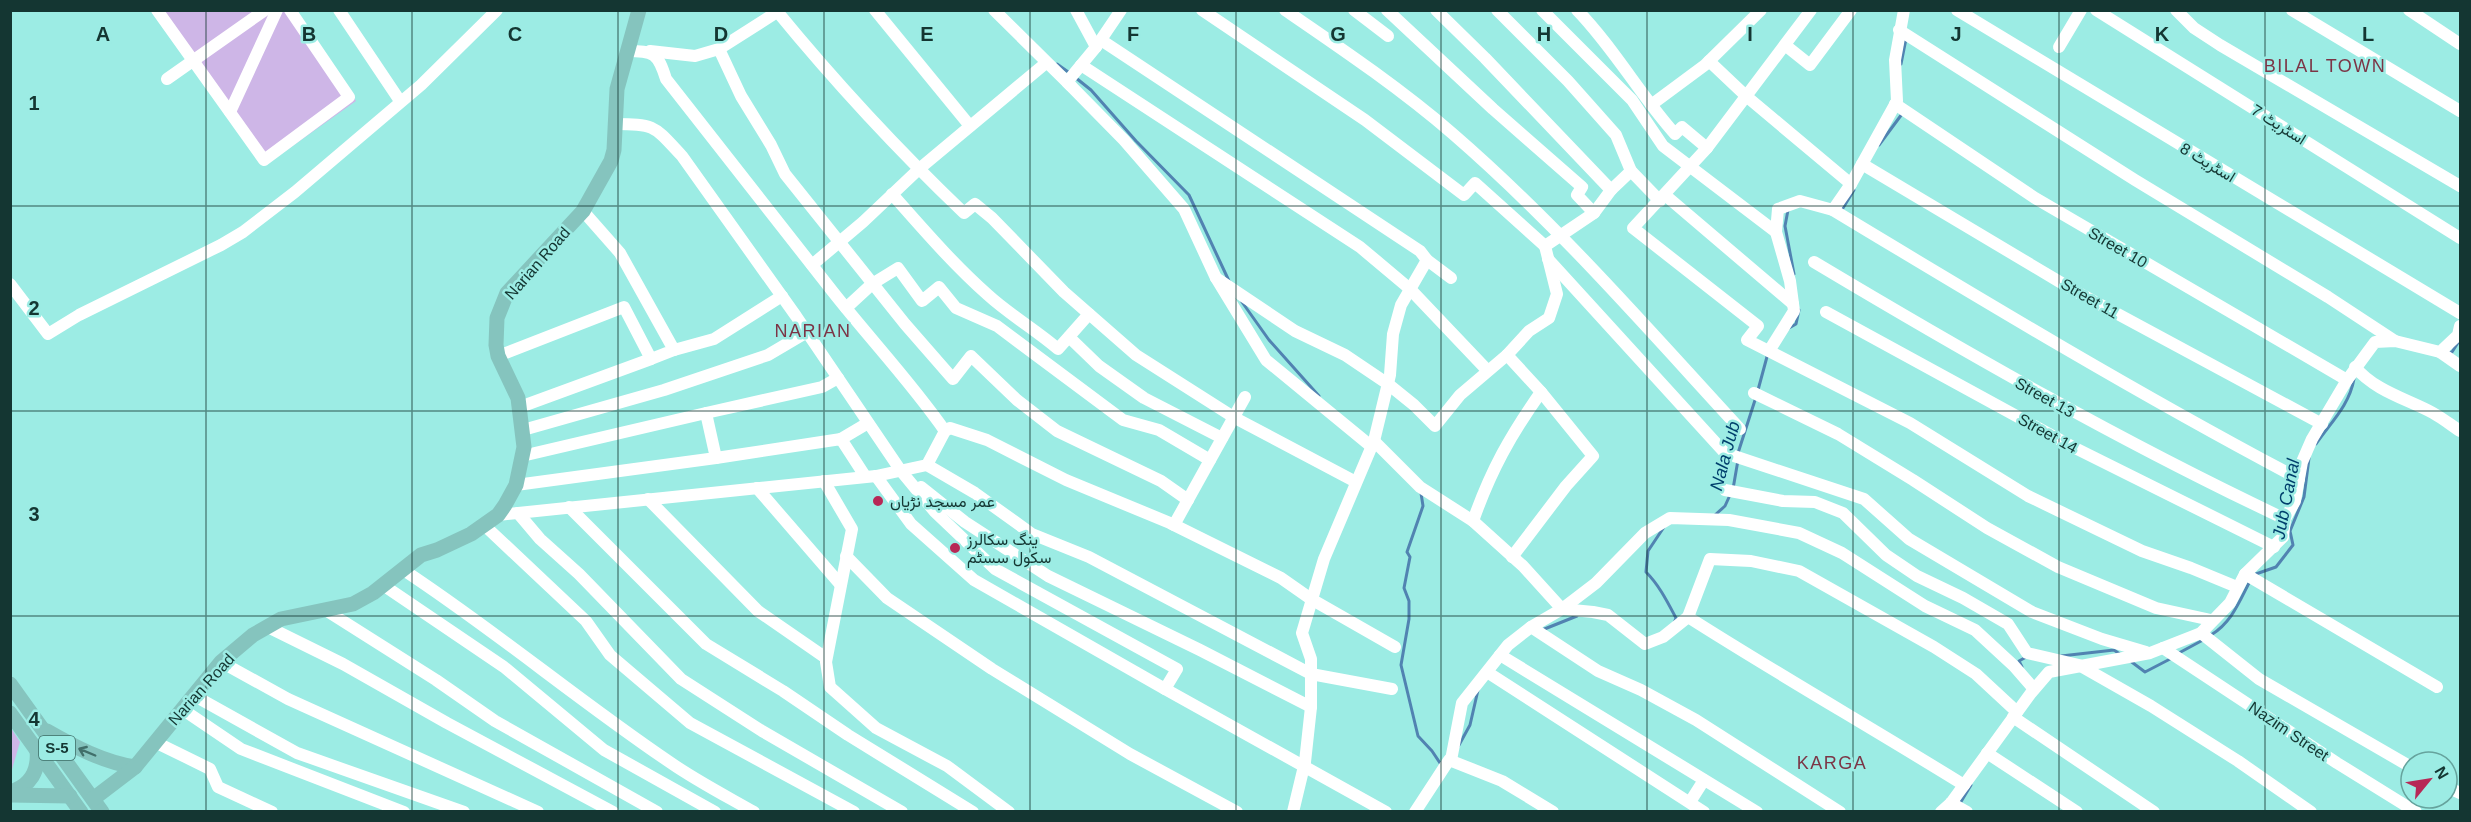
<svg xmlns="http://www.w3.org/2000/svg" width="2471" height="822" font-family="Arial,Vazirmatn,sans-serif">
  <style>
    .green { fill: #ceb6e7 }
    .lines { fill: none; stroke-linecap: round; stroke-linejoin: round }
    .stream { stroke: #5183b1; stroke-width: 3 }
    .minor { stroke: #fff; stroke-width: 12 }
    .major { stroke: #85c4be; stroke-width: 15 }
    .oneway { stroke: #416f6a }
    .grid { fill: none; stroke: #143632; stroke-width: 1.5; stroke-opacity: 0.55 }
    .poi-dot { fill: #b72856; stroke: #9cece4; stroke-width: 2 }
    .labels { text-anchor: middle; stroke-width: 5; stroke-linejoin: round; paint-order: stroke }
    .shield { fill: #9cece4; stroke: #3d6d67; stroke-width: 1.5 }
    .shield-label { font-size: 15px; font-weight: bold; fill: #143632 }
    .street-label { font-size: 16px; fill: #143632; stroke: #9cece4 }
    .poi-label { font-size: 16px; fill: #143632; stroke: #9cece4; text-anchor: start }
    .neighbourhood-label { font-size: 18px; letter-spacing: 1.5px; fill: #7c3546; stroke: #9cece4 }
    .water-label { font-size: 18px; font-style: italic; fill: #003f6c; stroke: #9cece4 }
    .grid-label { font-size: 20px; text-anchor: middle; font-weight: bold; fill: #143632; stroke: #9cece4; stroke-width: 5; stroke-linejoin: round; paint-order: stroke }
  </style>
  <rect width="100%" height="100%" fill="#9cece4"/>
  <g class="green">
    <path d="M162 11H291L356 101 270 162Z"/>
    <path d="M11 728 20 742 11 773Z"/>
  </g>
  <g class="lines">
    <g class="stream">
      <path d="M1057 64 1071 74"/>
      <path d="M1901 64 1906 39"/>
      <path d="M1076 78 1091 90 1136 141 1189 195 1229 281"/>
      <path d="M1879 145 1902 114"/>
      <path d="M1841 208H1843L1854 190"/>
      <path d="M1788 210 1785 226 1794 274"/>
      <path d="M1242 302 1269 340 1319 396"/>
      <path d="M1789 328 1796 324 1799 310"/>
      <path d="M2448 353 2452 352 2459 341"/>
      <path d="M1758 390 1768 353"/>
      <path d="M2316 444C2331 422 2349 406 2354 379"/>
      <path d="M1738 453 1756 397"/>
      <path d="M1733 489 1738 460"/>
      <path d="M1421 493 1423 506 1407 552 1410 557 1404 588 1409 601V619L1401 665 1418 736 1432 751 1442 766"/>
      <path d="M1715 515 1725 506 1730 495"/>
      <path d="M1664 527 1648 551 1646 572C1659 585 1667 601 1676 618L1674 623"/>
      <path d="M2253 575 2276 567 2293 545 2290 531 2304 497 2309 458"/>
      <path d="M1542 630 1577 616"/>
      <path d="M2211 635C2232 622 2239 602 2250 581"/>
      <path d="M2177 654 2203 640"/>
      <path d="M2061 656 2114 650 2121 655"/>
      <path d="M2129 660 2145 672 2172 658"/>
      <path d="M2022 667 2019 661 2028 656"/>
      <path d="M1459 745 1470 725 1478 690"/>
      <path d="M1959 805 1971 785"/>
    </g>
    <g class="minor">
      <path d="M157 10 264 160 349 97 290 10"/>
      <path d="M339 10 400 101"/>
      <path d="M776 10C835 82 897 149 964 213L975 204 992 218 1064 292 1136 355 1235 418 1356 482"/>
      <path d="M875 10 970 126"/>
      <path d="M994 10 1071 86"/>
      <path d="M1076 10 1096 47"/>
      <path d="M1121 10 1096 47 1067 82 1124 140 1184 209 1216 278 1266 360 1372 447"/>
      <path d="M1202 10 1365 120 1464 195 1475 183 1545 246"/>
      <path d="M1285 10C1342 49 1401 89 1453 134 1557 224 1647 328 1740 429"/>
      <path d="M1354 10 1388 36"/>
      <path d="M1387 10 1493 109 1582 187 1577 195 1594 213"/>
      <path d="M1436 10 1485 58 1611 190"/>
      <path d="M1542 10 1632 100 1663 146 1776 232"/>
      <path d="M1577 10C1614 48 1640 95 1675 134L1682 127 1707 148"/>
      <path d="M1811 10 1707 148 1633 228 1758 326 1747 340 1910 423 2028 496 2142 551 2191 568 2237 587"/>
      <path d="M1957 10 2460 313"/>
      <path d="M2096 10 2460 238"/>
      <path d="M2176 10 2194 28 2220 45 2460 186"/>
      <path d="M2292 10 2460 111"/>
      <path d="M2409 10 2460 44"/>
      <path d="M1899 30 2135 180 2328 297 2395 341"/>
      <path d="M1101 40 1420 251 1427 260 1451 278"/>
      <path d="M1785 45 1810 65 1851 10"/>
      <path d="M2059 47 2081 10"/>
      <path d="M719 49 741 96 771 145 785 174 905 324 953 379 971 356 1017 400 1057 431 1161 481 1188 500"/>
      <path d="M627 51C654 51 658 53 666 79 722 150 777 221 833 292 870 339 911 382 945 431"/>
      <path d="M650 51 695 56 719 49 777 12"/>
      <path d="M1709 61 1746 96 1851 184"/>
      <path d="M1081 65 1360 247 1410 289 1487 370"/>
      <path d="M167 79 265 10"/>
      <path d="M1895 104 2035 198 2347 380"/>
      <path d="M1651 105 1705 65 1761 10"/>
      <path d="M230 112 277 10"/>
      <path d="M615 124C656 124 654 126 682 156L796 316 901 471 935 512 995 569 1177 669 1165 689 974 580 911 524 876 476"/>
      <path d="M1862 164 2075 291 2322 424"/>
      <path d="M1631 171 1660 201"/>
      <path d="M892 194C923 229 953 264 988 295 1010 315 1036 330 1058 349L1089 314"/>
      <path d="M1665 195 1793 304"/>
      <path d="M1833 210C1987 303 2140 395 2299 479"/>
      <path d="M583 211 620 253 674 350 651 359"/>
      <path d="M1548 259 1725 453 1864 499 1909 539 2032 612 2102 639 2146 652"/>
      <path d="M1814 262C1968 354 2122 442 2285 519"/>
      <path d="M812 265 863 222 919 169 1046 63"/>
      <path d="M1216 278 1295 331 1345 355 1388 384 1414 405 1435 426 1460 395 1507 355 1529 331 1549 318 1557 294 1545 246 1594 213 1611 190 1631 171 1616 135 1568 81 1497 10"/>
      <path d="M10 284 48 334 79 315 221 245 243 232 295 192 421 85 497 10"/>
      <path d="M846 308 872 284 898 268 922 301 939 287 956 308 997 326 1123 420 1159 430 1210 460"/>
      <path d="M1826 312 2073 447 2274 547"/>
      <path d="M1069 337 1099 366 1144 398 1222 438"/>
      <path d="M674 350 714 339 782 296"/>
      <path d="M1769 351 1794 311 1790 281 1776 232 1778 209 1800 201 1833 210 1851 184 1897 101 1895 60 1904 10"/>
      <path d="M2440 352 2460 366"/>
      <path d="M1507 355 1541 392C1510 436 1491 470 1473 521L1523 566 1562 609 1596 583 1645 533 1670 518 1729 520 1799 533 1842 553 1925 606 1975 630 2014 666 2034 689"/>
      <path d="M498 356 624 307 651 359 520 407"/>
      <path d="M2355 367C2375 391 2407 399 2433 413 2442 418 2451 425 2460 431"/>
      <path d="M1754 393 1838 434 1913 480 1987 528 2058 567 2156 608 2211 620"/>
      <path d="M706 413 822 387 838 378"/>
      <path d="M523 430 664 390 768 355 807 332"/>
      <path d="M841 439 868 423"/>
      <path d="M1374 441 1420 487 1473 521"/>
      <path d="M716 458 841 439 865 476"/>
      <path d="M927 465 975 493 1032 534 1089 557 1311 674 1392 689"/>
      <path d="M824 481 852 529 826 662 830 687 876 728 947 766 1009 812"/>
      <path d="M516 485 716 458 706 413 522 456"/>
      <path d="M921 487 965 522 1048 576 1200 650 1311 707"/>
      <path d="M757 488 840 584"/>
      <path d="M1725 490 1783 501 1815 502 1843 513 1886 555 1917 576 1963 598 2008 624 2027 653 2079 665 2151 706 2238 761 2311 812"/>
      <path d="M648 499 758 611 826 658"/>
      <path d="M569 507 706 644 783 691 848 735 973 812"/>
      <path d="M518 513 540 539 579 574 681 679 762 731 902 812"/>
      <path d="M498 515 876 476 927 465 945 431 950 428 987 440 1066 480 1170 523 1281 578 1311 599 1395 647"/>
      <path d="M484 525 586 621 610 655 690 723 854 812"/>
      <path d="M1174 525 1245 397"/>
      <path d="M846 556 887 598 992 669 1130 754 1237 812"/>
      <path d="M1512 557 1566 486 1593 456 1541 392"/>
      <path d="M402 569C495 630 579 701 671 763 697 781 726 796 754 812"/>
      <path d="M2245 574 2437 687"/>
      <path d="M383 585 504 667 604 750 715 812"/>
      <path d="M327 611 436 680 495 721 657 812"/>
      <path d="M1688 617 1710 559 1751 561 1799 571 1934 647 1976 674 2017 712"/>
      <path d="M268 627 343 664 447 723 613 812"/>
      <path d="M1531 627 1598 671 1641 690 1696 720 1840 812"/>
      <path d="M2201 633 2259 679 2411 767"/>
      <path d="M2163 648 2337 763 2416 812"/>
      <path d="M1500 655 1757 812"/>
      <path d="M221 662 288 699 538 812"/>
      <path d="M1487 672 1704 812"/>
      <path d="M1165 689 1386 812"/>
      <path d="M193 695 297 753 464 812"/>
      <path d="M182 709 241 749 404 812"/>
      <path d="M2013 717 2154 812"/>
      <path d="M155 742 210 769 218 787 272 812"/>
      <path d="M1987 753 2077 812"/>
      <path d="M1451 760 1462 703 1508 645 1531 627 1562 609 1593 612 1608 615 1645 644 1663 637 1688 617C1779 675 1872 728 1964 785"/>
      <path d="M2447 787 2460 793"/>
      <path d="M1690 802 1704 780"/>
      <path d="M1951 803 1967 812"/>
      <path d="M1293 812 1305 762 1311 707V659L1302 633 1324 559 1374 441 1390 375 1393 334 1401 305 1427 260"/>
      <path d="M1415 812 1449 760 1502 781 1553 812"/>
      <path d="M1941 812 1951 803 2031 693 2049 672 2150 653 2201 633 2230 603 2245 574 2283 537 2285 519 2295 501 2302 462 2312 439 2347 380 2375 342 2395 341 2440 352 2458 335 2460 326"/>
    </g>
    <g class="major">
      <path d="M10 684 102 812"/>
      <path d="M10 713 81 812"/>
      <path d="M47 731C75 747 103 762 135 767"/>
      <path d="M10 792C31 786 39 771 37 750"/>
      <path d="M10 795 70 796"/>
      <path d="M93 799 135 767 221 662 253 635 281 619 353 604 373 593 421 555 437 550 471 534 498 515 505 505 516 485 524 447 518 398 498 356 496 345 497 318 507 293 583 211 611 161 614 150 617 89 639 10"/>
    </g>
  </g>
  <defs><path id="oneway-shaft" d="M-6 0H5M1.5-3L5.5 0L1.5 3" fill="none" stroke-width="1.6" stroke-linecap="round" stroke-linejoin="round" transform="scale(1.5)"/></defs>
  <use class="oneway" href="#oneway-shaft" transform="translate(87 752) rotate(-157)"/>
  <path class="grid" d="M206 10V812M412 10V812M618 10V812M824 10V812M1030 10V812M1236 10V812M1441 10V812M1647 10V812M1853 10V812M2059 10V812M2265 10V812M10 206H2460M10 411H2460M10 616H2460"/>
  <g class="poi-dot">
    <circle cx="878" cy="501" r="6"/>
    <circle cx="955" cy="548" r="6"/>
  </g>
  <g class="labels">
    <rect class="shield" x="39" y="736" width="36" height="24" rx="4.5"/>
    <g class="shield-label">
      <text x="57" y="753">S-5</text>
    </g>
    <g class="street-label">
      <text transform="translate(2279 124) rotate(32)" y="6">اسٹریٹ 7</text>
      <text transform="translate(2208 162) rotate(31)" y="6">اسٹریٹ 8</text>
      <text transform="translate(2118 247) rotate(30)" y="6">Street 10</text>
      <text transform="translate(537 263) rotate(-49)" y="6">Narian Road</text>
      <text transform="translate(2090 298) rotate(30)" y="6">Street 11</text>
      <text transform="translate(2045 397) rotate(29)" y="6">Street 13</text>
      <text transform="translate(2048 433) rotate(29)" y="6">Street 14</text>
      <text transform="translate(201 689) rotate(-48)" y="6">Narian Road</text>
      <text transform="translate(2289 731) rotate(34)" y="6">Nazim Street</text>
    </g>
    <g class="poi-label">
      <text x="890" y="507">عمر مسجد نڑیاں</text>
      <text x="967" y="545">ینگ سکالرز<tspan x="967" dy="18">سکول سسٹم</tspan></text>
    </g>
    <g class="neighbourhood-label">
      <text x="2325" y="72">BILAL TOWN</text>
      <text x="813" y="337">NARIAN</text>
      <text x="1832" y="769">KARGA</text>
    </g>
    <g class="water-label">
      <text transform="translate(1725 456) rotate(-75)" y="6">Nala Jub</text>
      <text transform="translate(2286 499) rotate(-79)" y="6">Jub Canal</text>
    </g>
  </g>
  <g class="grid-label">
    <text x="103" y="41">A</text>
    <text x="309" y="41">B</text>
    <text x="515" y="41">C</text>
    <text x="721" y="41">D</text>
    <text x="927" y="41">E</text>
    <text x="1133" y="41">F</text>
    <text x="1338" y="41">G</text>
    <text x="1544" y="41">H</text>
    <text x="1750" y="41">I</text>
    <text x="1956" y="41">J</text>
    <text x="2162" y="41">K</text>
    <text x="2368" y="41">L</text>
    <text x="34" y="110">1</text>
    <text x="34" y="315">2</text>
    <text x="34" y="521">3</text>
    <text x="34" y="726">4</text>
  </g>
  <rect width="2471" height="822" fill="none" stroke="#143632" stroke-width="24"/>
  <g transform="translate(2429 780) rotate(60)"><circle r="28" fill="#9cece4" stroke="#66a39d" stroke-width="1.5"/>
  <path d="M0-4.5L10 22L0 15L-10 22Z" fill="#b72856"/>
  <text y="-9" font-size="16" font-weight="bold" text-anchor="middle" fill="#143632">N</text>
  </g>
</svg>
